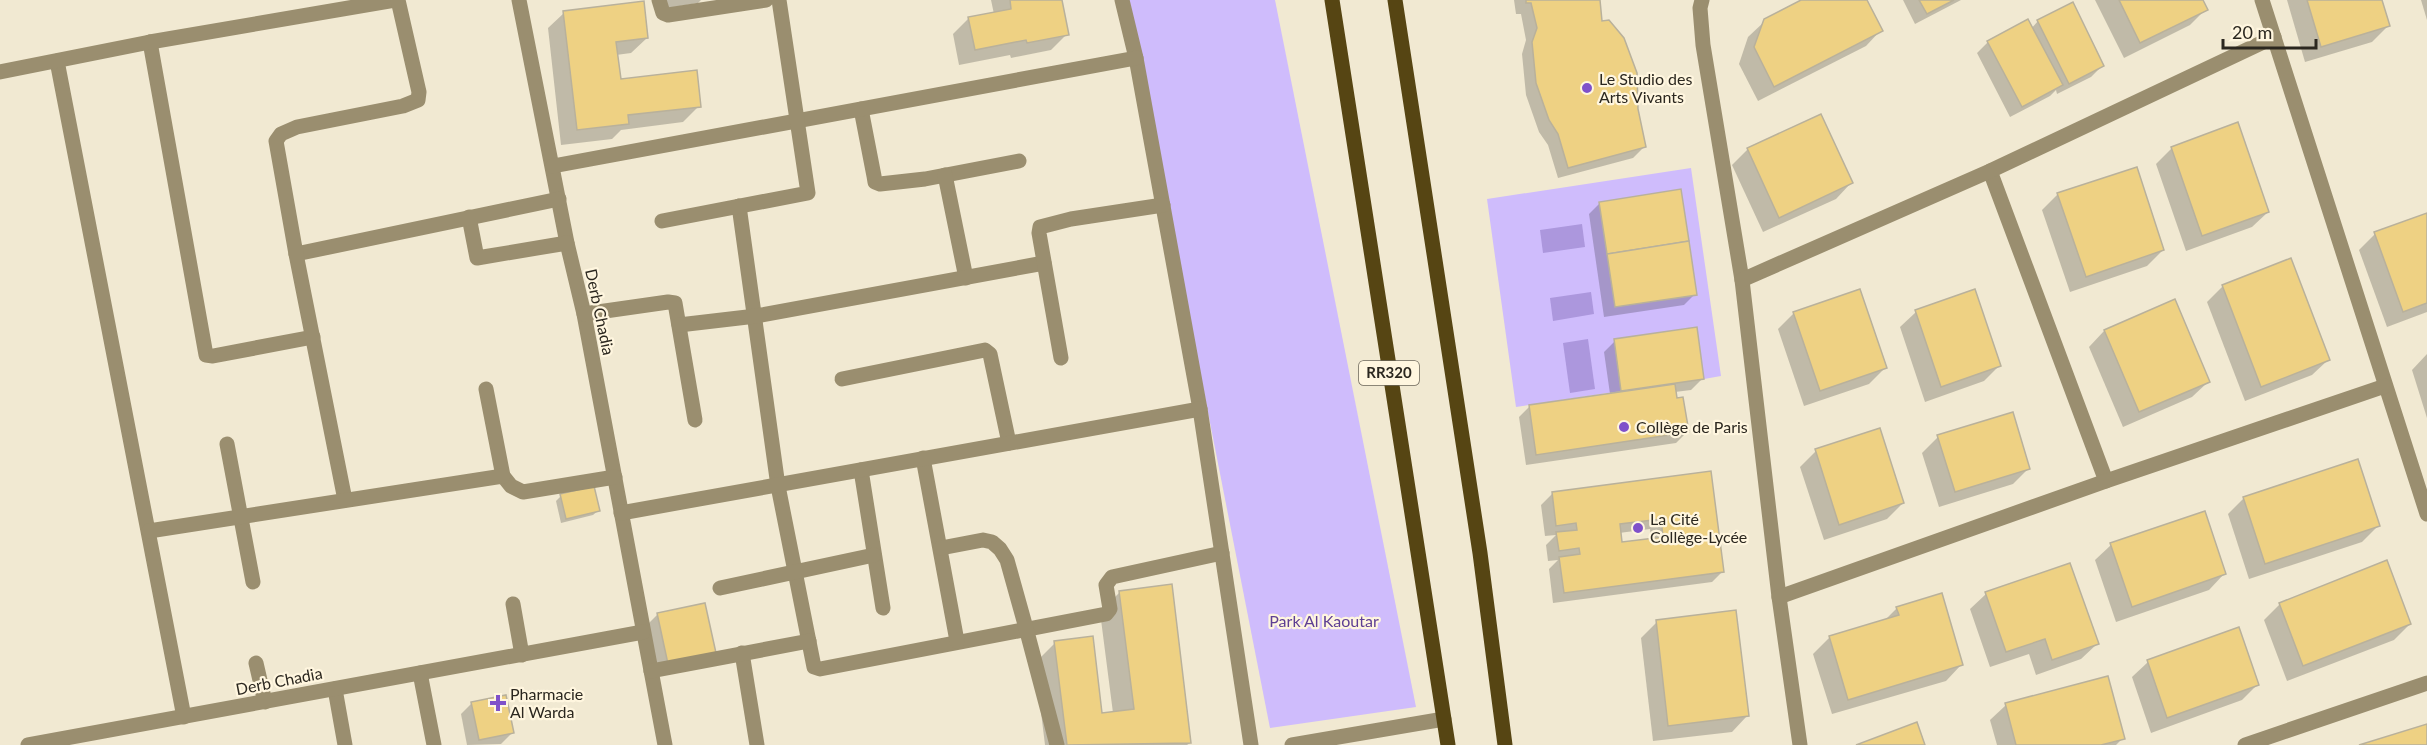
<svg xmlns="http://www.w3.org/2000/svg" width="2427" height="745" font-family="Lato,sans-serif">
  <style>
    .green { fill: #cfbcfc; fill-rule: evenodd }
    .water { fill: #ac97dd }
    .shadow { fill: #0003; fill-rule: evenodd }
    .building { fill: #eed183; stroke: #b9b19b; stroke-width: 1.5; fill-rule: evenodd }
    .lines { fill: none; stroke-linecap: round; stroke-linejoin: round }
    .minor { stroke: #9a8e6f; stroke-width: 15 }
    .primary { stroke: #564513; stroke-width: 15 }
    .poi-dot { fill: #7f51ca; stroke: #fff6df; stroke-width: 2 }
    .labels { text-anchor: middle; stroke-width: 4.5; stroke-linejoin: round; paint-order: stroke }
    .shield { fill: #fff6df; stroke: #6b6559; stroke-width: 1.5 }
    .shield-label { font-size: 15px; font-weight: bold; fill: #2b271f }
    .poi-label { font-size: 16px; fill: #2b271f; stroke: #fff6df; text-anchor: start }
    .street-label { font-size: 16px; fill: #2b271f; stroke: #fff6df }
    .park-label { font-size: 16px; fill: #5e3f93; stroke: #fff6df }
  </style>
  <rect width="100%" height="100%" fill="#f1e9d2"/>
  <g class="green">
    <path d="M1127 0H1275L1416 707 1270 728Z"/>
    <path d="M1691 168 1721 376 1704 379 1696 327 1614 340 1621 391 1516 407 1487 199ZM1681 189 1697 295 1615 307 1599 202Z"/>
  </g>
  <g class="water">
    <path d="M1582 224 1585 247 1543 253 1540 230Z"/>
    <path d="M1591 292 1594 314 1553 321 1550 298Z"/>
    <path d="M1588 339 1595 389 1570 393 1563 343Z"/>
  </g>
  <g class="shadow">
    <path d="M655 0H701L698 3 657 10Z"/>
    <path d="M991 0H1061L1067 34 1051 50 1011 58 1010 55 959 65 953 34 969 18 994 14Z"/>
    <path d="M1514 0H1598L1601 23 1636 109 1644 147 1633 158 1558 178 1548 145 1539 132 1526 95 1522 54 1526 40 1521 14H1516Z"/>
    <path d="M1804 0H1866L1881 30 1866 46 1758 101 1739 64 1748 37 1765 21Z"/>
    <path d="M1903 0H1961L1915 24Z"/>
    <path d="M2095 0H2201L2206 9 2190 25 2124 58Z"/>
    <path d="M2287 0H2381L2388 26 2372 42 2305 62Z"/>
    <path d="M2421 0H2427V20Z"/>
    <path d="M564 13 647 38 631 53 616 55 620 81 699 106 683 122 621 130 612 139 561 145 548 28Z"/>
    <path d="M2038 21 2102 66 2091 77 2057 94 2056 90 2050 96 2010 117 1977 53 1988 42 2031 29Z"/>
    <path d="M2172 148 2268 212 2252 227 2186 251 2156 164Z"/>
    <path d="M1748 149 1851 183 1836 199 1763 232 1732 165Z"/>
    <path d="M2058 194 2163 250 2147 266 2070 292 2042 210Z"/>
    <path d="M1600 203 1695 294 1684 305 1604 317 1589 214Z"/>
    <path d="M2427 214V312L2387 327 2359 250 2375 234Z"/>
    <path d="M2223 286 2328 360 2312 375 2245 401 2207 302Z"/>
    <path d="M1916 312 2000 365 1984 381 1925 402 1900 327Z"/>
    <path d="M1794 313 1885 368 1869 384 1804 406 1778 329Z"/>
    <path d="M2104 331 2208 382 2192 397 2123 427 2089 347Z"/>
    <path d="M1615 341 1702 379 1691 390 1675 392 1687 432 1676 443 1526 465 1519 417 1530 406 1610 394 1604 352Z"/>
    <path d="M2427 354V418L2412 370Z"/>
    <path d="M1938 437 2029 468 2013 484 1939 507 1922 453Z"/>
    <path d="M1816 451 1903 503 1887 519 1824 540 1800 467Z"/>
    <path d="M1710 473 1723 571 1712 582 1553 603 1549 569 1558 560 1548 561 1546 545 1556 535 1545 536 1541 505 1552 494ZM1650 529 1651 539 1620 543 1619 533Z"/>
    <path d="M561 496 599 510 593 515 561 523 556 501Z"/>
    <path d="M2244 498 2378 526 2362 542 2249 579 2228 514Z"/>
    <path d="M2111 545 2224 574 2209 590 2116 622 2095 560Z"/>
    <path d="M1120 592 1190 743 1187 745H1045L1035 663 1055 643 1101 715 1113 713 1100 612Z"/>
    <path d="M1986 594 2097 644 2081 659 2036 675 2029 654 1990 667 1970 609Z"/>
    <path d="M2280 604 2410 624 2394 640 2287 681 2264 620Z"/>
    <path d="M1897 608 1961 665 1946 681 1832 714 1813 654 1829 638 1884 621Z"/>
    <path d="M658 614 704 664 658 674 647 625Z"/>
    <path d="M1657 622 1747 716 1732 732 1653 741 1641 638Z"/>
    <path d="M2148 662 2257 685 2242 700 2151 733 2132 677Z"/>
    <path d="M472 703 512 733 501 744 467 745 461 714Z"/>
    <path d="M2006 705 2123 738 2116 745H1997L1990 720Z"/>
  </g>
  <g class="building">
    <path d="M1010 0H1062L1069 35 1027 43 1026 40 975 50 968 17 1011 9Z"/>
    <path d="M1526 0H1600L1602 21 1609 20 1624 38 1637 73 1638 109 1646 147 1568 168 1558 134 1549 120 1536 83 1532 42 1537 28 1531 3H1526Z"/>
    <path d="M1801 0H1867L1883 31 1774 87 1754 47 1764 19Z"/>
    <path d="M1919 0H1954L1927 14Z"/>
    <path d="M2119 0H2203L2208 10 2140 43Z"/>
    <path d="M2307 0H2382L2390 26 2321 47Z"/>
    <path d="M644 1 648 38 616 42 621 79 697 70 701 107 628 115 629 124 577 130 563 11Z"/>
    <path d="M2073 2 2104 66 2069 84 2037 20Z"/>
    <path d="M2028 19 2063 85 2022 107 1987 41Z"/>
    <path d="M1821 114 1853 183 1779 218 1747 148Z"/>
    <path d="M2238 122 2269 212 2202 236 2171 147Z"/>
    <path d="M2137 167 2164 250 2086 277 2057 193Z"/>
    <path d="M1681 189 1689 241 1607 254 1599 202Z"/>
    <path d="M2427 213V303L2403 312 2374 232Z"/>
    <path d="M1689 241 1697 295 1615 307 1607 254Z"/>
    <path d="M2291 258 2330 360 2261 387 2222 285Z"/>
    <path d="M1860 289 1887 368 1820 391 1793 312Z"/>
    <path d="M1975 289 2001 366 1941 387 1915 310Z"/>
    <path d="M2175 299 2210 382 2139 412 2104 330Z"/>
    <path d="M1697 327 1704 379 1621 391 1614 339Z"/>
    <path d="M1675 384 1677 398 1683 397 1689 432 1536 455 1529 405Z"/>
    <path d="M2013 412 2030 469 1955 492 1937 435Z"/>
    <path d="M1880 428 1904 503 1839 525 1815 449Z"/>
    <path d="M2358 459 2380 526 2265 564 2243 497Z"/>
    <path d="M1711 471 1724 572 1564 593 1559 557 1580 554 1579 548 1559 551 1556 532 1577 530 1576 523 1556 526 1552 492ZM1661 519 1663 537 1622 542 1620 524Z"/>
    <path d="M594 486 600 511 566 519 560 494Z"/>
    <path d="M2205 511 2226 574 2132 607 2110 543Z"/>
    <path d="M2387 560 2411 624 2303 666 2279 603Z"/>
    <path d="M2070 563 2099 644 2052 660 2045 639 2006 652 1985 592Z"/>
    <path d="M1172 584 1191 743 1067 745 1054 641 1093 636 1102 713 1134 709 1119 591Z"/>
    <path d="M1942 593 1963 665 1848 700 1829 636 1899 615 1896 607Z"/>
    <path d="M705 603 716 653 668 664 657 613Z"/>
    <path d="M1736 610 1749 716 1668 726 1656 620Z"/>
    <path d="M2239 627 2259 685 2167 718 2147 660Z"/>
    <path d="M2108 676 2125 739 2101 745H2016L2005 703Z"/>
    <path d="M506 695 514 733 479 740 471 702Z"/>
    <path d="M1917 722 1925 745H1856Z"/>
    <path d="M2427 724V745H2359Z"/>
  </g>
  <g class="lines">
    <g class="minor">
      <path d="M519 0 567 243 584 314 665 745"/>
      <path d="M659 0 663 13 668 15 766 0"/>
      <path d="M1122 0 1136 58 1200 409 1251 745"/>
      <path d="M1702 0 1700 8 1703 45 1742 280 1779 597 1800 745"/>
      <path d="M2262 0 2427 514"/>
      <path d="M150 42 206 355 213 356 313 337"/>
      <path d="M57 61 184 717"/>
      <path d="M0 72 150 42 395 0"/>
      <path d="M861 109 874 176 875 182 880 184 925 179 1019 161"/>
      <path d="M553 166 1136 58"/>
      <path d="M1990 171 2106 481"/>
      <path d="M945 175 966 278"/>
      <path d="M739 206 778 486 814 667 820 669 1106 614 1110 609 1106 585 1112 577 1222 553"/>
      <path d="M469 217 477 258 567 243"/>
      <path d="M662 221 808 193 779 0"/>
      <path d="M296 254 559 199"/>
      <path d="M1742 280 1990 171 2274 37"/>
      <path d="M584 314 668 302 675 303 695 420"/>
      <path d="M679 325 756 316 1044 263"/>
      <path d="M1061 358 1039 233 1040 227 1071 219 1163 205"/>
      <path d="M842 379 985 350 990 354 1009 443"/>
      <path d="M486 389 503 476 511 486 523 492 615 477"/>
      <path d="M227 444 253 582"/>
      <path d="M923 458 957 641"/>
      <path d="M861 470 883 608"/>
      <path d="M345 500 296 254 276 141 281 134 297 127 403 106 418 100 419 92 398 0"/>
      <path d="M621 513 1200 409"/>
      <path d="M149 531 503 476"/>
      <path d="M941 548 983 540 992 542 1000 549 1007 560 1026 628 1057 745"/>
      <path d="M720 588 874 555"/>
      <path d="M1779 597 2106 481 2385 386"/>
      <path d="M513 604 522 655"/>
      <path d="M742 653 757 745"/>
      <path d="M256 663 265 702"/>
      <path d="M651 671 809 641"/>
      <path d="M420 673 434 745"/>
      <path d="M335 689 345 745"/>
      <path d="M28 745 643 632"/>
      <path d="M1292 745 1444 719"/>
      <path d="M2245 745 2427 683"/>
    </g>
    <g class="primary">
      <path d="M1332 0 1448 745"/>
      <path d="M1395 0 1480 553 1505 745"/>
    </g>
  </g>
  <g class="poi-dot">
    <circle cx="1587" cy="88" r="6"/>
    <circle cx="1624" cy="427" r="6"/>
    <circle cx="1638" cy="528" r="6"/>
    <path d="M495 694h6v6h6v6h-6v6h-6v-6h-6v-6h6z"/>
  </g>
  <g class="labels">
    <rect class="shield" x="1359" y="361" width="60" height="24" rx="4.5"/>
    <g class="shield-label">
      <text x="1389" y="378">RR320</text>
    </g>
    <g class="poi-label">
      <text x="1599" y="85">Le Studio des<tspan x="1599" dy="18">Arts Vivants</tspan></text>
      <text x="1636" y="433">Collège de Paris</text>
      <text x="1650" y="525">La Cité<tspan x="1650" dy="18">Collège-Lycée</tspan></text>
      <text x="510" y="700">Pharmacie<tspan x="510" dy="18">Al Warda</tspan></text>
    </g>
    <g class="street-label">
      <text transform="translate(600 312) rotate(78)" y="6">Derb Chadia</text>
      <text transform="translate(279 681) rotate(-11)" y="6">Derb Chadia</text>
    </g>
    <g class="park-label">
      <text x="1324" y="627">Park Al Kaoutar</text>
    </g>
  </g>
  <path d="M2223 39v9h93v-9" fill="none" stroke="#2b271f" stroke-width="3"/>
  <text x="2232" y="39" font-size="18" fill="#2b271f" stroke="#fff6df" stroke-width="4.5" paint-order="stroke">20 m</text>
</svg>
